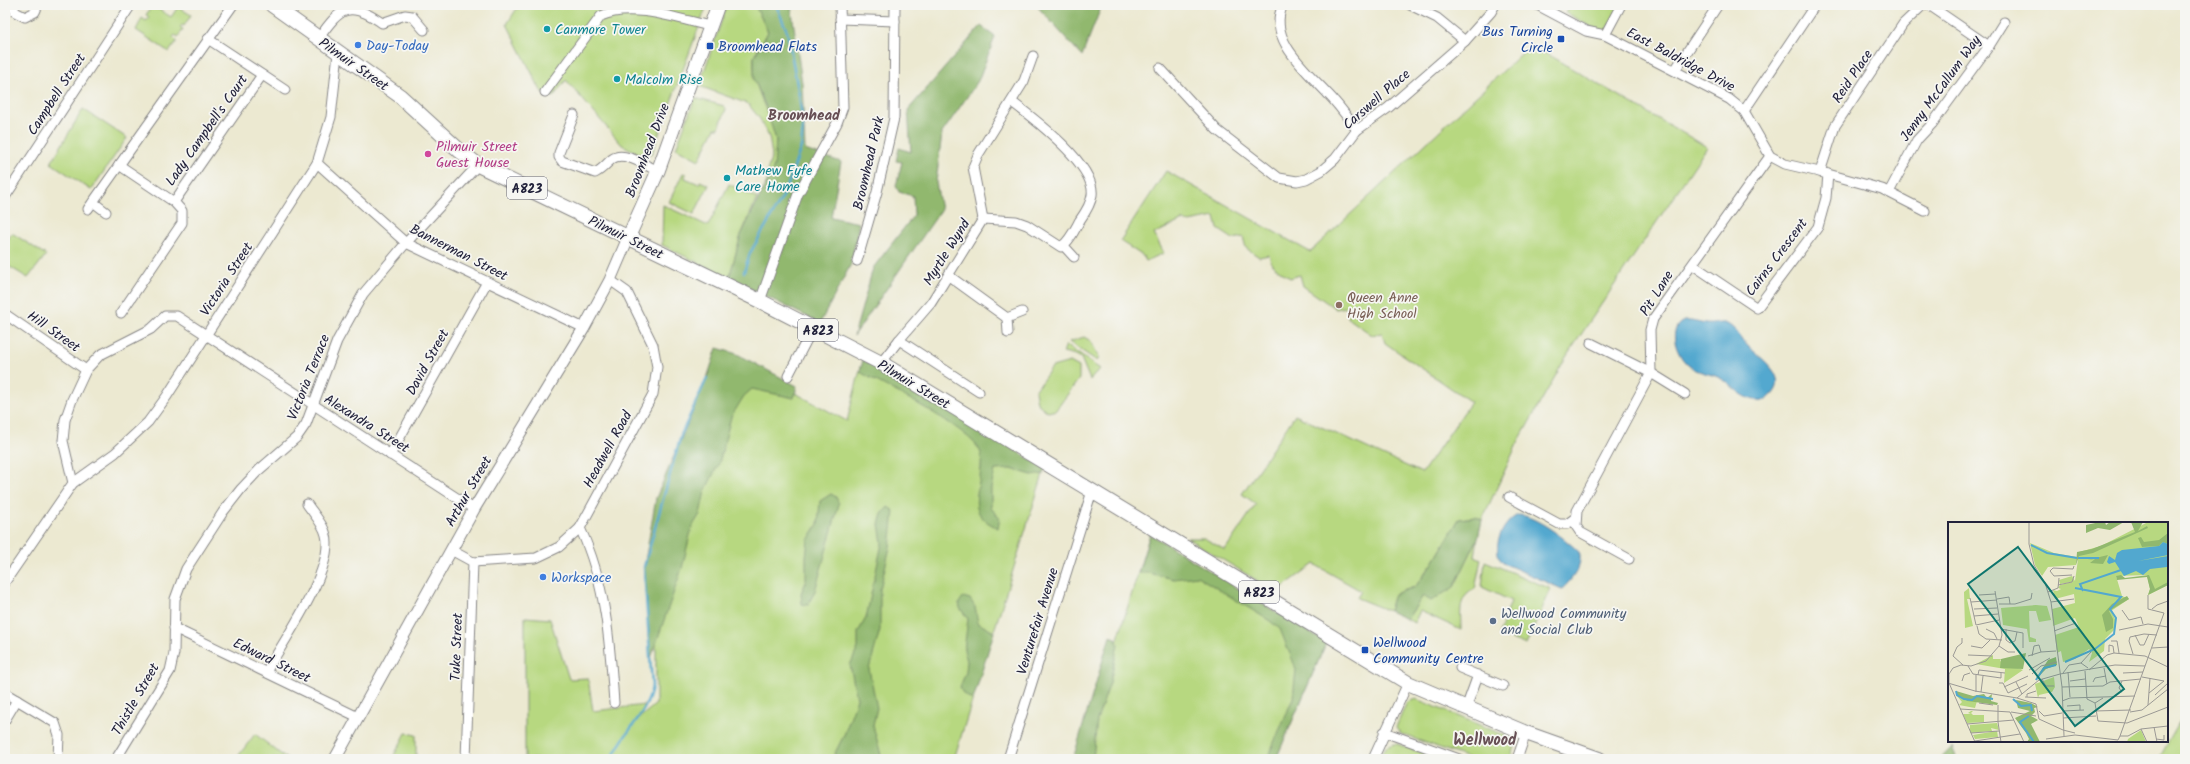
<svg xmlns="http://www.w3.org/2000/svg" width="2190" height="764" font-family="Kalam,sans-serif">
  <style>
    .green { fill: #b7d880; stroke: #6c7d5e }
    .forest { fill: #91b86e; stroke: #5a6d54 }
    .water { fill: #52a8cf; stroke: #3a6585 }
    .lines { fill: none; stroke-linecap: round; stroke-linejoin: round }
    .stream { stroke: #52a8cf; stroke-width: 2.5 }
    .minor-casing { stroke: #878686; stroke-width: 11 }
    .tertiary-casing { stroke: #878686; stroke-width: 13 }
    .secondary-casing { stroke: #878686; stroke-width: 15 }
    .primary-casing { stroke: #878686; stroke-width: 16 }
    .minor { stroke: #fff; stroke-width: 9 }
    .tertiary { stroke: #fff; stroke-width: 11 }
    .secondary { stroke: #fff; stroke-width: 13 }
    .primary { stroke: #fff; stroke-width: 14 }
    .culture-dot { fill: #0f9aa8; stroke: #f6f6f2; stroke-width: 1.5 }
    .transit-dot { fill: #1a4fb4; stroke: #f6f6f2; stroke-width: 1.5 }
    .shop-dot { fill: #3f7fe0; stroke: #f6f6f2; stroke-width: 1.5 }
    .hotel-dot { fill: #d1479c; stroke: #f6f6f2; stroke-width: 1.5 }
    .education-dot { fill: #8d6e63; stroke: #f6f6f2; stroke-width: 1.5 }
    .service-dot { fill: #5c6f8a; stroke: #f6f6f2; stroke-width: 1.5 }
    .labels { text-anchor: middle; stroke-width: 3.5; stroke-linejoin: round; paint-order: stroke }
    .shield { fill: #f6f6f2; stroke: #626272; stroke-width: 1 }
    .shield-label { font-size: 13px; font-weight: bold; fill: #22223b }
    .culture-label { font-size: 14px; fill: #0d838f; stroke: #f6f6f2; text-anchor: start }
    .transit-label { font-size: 14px; fill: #164399; stroke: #f6f6f2; text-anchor: start }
    .shop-label { font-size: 14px; fill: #366cbe; stroke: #f6f6f2; text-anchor: start }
    .street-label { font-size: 14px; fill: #22223b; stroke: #f6f6f2 }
    .hotel-label { font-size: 14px; fill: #b23c85; stroke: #f6f6f2; text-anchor: start }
    .education-label { font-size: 14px; fill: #785e54; stroke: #f6f6f2; text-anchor: start }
    .service-label { font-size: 14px; fill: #4e5e75; stroke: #f6f6f2; text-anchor: start }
    .neighbourhood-label { font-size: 15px; font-weight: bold; fill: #675055; stroke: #f6f6f2 }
    .quarter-label { font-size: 16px; font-weight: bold; fill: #675055; stroke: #f6f6f2 }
    .inset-river { fill: none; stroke: #52a8cf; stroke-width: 2 }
    .inset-road { fill: none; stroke: #9b9995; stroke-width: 1 }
    .view { fill: #0f766e; fill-opacity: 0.15; stroke: #0f766e; stroke-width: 2 }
    .inset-edge { fill: none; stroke: #22223b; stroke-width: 2 }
  </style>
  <rect width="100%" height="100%" fill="#f6f6f2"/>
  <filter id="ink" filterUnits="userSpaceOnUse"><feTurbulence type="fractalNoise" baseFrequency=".025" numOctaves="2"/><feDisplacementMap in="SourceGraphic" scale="8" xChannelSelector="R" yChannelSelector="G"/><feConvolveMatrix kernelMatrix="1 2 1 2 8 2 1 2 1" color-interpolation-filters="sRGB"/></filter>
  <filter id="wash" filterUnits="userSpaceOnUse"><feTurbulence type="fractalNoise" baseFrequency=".012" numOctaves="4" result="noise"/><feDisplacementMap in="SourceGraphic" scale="16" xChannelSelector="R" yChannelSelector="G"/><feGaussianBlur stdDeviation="0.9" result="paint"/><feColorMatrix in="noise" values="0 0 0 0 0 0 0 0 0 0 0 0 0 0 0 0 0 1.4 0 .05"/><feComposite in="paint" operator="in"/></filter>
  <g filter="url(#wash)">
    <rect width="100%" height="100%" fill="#ece9d1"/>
    <g class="green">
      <path d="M152 5 171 17 178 7 191 15 184 26 182 25 180 27 183 29 178 37 175 35 173 37 177 41 169 52 136 30 142 18 146 21 149 17 146 15Z"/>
      <path d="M519 5H707L652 153 644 156 622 145 566 80 553 97 541 91 507 24Z"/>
      <path d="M727 5H755L768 32C764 40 757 48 754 57 753 60 754 65 754 69 756 105 789 133 771 174L767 172 772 155 769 137 760 119 748 104 699 86Z"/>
      <path d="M1576 5H1621L1605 35 1565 12Z"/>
      <path d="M1531 45 1707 147 1566 357 1517 444 1482 520 1476 517 1459 519 1433 563 1415 587 1394 594 1389 611 1357 598 1361 591 1314 564 1276 592 1187 538H1204L1225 550 1256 504 1242 494 1295 415 1422 473 1471 402 1385 343 1382 333 1372 335 1348 318 1346 307 1336 309 1303 286 1300 275 1290 278 1272 265 1269 255 1259 257 1246 248 1243 237 1233 239 1218 229 1215 217 1189 222 1183 220 1154 234 1164 253 1146 261 1143 256 1120 241 1166 171 1310 252Z"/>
      <path d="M695 98 724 106 726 109 719 128H715L699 160 676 148Z"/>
      <path d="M83 109 127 138 91 190 51 163Z"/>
      <path d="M683 173 686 174 685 178 699 184 700 181 709 185 694 214 669 202Z"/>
      <path d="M729 184 757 198 741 235 729 278 662 245 663 205 708 226Z"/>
      <path d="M12 233 46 255 28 278 5 264V237L8 239Z"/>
      <path d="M1084 337 1091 341 1099 358 1097 361 1069 342Z"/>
      <path d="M1066 345 1100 369 1090 380 1081 358 1076 355 1063 352Z"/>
      <path d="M725 355 847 421 861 366 1043 474 954 759H525V617L550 619 569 679 588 678 593 711 645 705 638 719 656 704V498Z"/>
      <path d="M1070 362 1079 367V379L1056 410 1048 412 1037 403 1035 391 1052 367Z"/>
      <path d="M1150 534 1326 643 1276 759H1081Z"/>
      <path d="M1478 538 1475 556 1481 559 1475 589C1457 597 1461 613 1461 630L1420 611 1414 623 1407 619 1423 596 1454 587Z"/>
      <path d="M1485 561 1551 589 1526 645 1499 634 1511 601 1482 587Z"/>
      <path d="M1416 699 1509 737 1514 745 1510 759H1471L1401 734 1396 727 1407 702Z"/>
      <path d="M2185 713V759H2157L2161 755Z"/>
      <path d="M406 733 416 735V759H392Z"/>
      <path d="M255 734 287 759H236Z"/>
      <path d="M1394 744H1397L1440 759H1379L1386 747Z"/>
    </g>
    <g class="forest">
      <path d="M755 5H791L802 83 805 150 841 162 831 217 859 223 851 264 820 323 729 278 741 235 774 167 776 140 765 105 754 79V57L768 32Z"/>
      <path d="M1036 5H1102L1082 56Z"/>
      <path d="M981 26 995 37 978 81 942 133 936 182 941 210 854 336 873 268 914 215 913 196 899 192 896 186 902 162 896 161 899 148 911 152 908 110Z"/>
      <path d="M717 348 737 354 797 386 794 398 752 389 744 396 731 417 719 463 705 491 700 514 692 527 682 568 650 661 644 567 656 498 707 378Z"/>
      <path d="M863 360 1045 468 1043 474 1032 475 1011 469 995 470 991 488V508L1000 518 998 528C964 513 980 494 981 466 981 462 982 457 981 453 972 428 885 387 860 372Z"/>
      <path d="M831 494 836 497 839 504 815 591 808 605 802 604 801 593 806 582V557L808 540 818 524 820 501Z"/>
      <path d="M888 507 894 511 890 547 880 589V630L869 669 877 708 873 725 882 759H832L844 735 857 699 850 665 858 648V632L866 618 882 543 879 524 882 514Z"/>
      <path d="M1476 517 1482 520 1478 538 1454 587 1431 601 1423 596 1407 619 1389 611 1394 594 1415 587 1433 563 1459 519Z"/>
      <path d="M1150 534 1326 643 1276 759H1267L1293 698 1296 669 1280 629 1270 621 1197 576 1174 579 1148 573H1138Z"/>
      <path d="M963 597 970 599 975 607 978 623 994 632 973 700 963 694 960 687 966 672 967 661 964 650 968 619 960 608 959 603Z"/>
      <path d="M1110 636 1116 638 1118 644 1110 683 1097 720 1093 759H1073Z"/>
      <path d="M1952 747 1957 759H1940Z"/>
    </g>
    <g class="water">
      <path d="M1684 321C1692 320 1699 323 1706 324 1712 325 1719 322 1725 323 1736 327 1741 340 1749 347 1764 361 1794 380 1766 400 1761 400 1756 401 1751 399 1739 395 1731 384 1720 378 1710 373 1697 373 1688 365 1677 356 1666 328 1684 321Z"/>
      <path d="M1518 515C1535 515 1567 540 1579 552 1584 565 1571 581 1562 589L1503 563C1490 550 1502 522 1518 515Z"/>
    </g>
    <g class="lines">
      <g class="stream">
        <path d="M744 272 750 253 785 193 801 147 803 126 799 95 787 31 776 5"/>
        <path d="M612 759C622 733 648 715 652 686L644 567 681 435 707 378"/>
      </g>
    </g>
  </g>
  <g filter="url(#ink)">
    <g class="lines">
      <g class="minor-casing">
        <g id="minor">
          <path d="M13 5 15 12 25 17 35 12 38 5"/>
          <path d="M1283 5C1266 39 1308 72 1328 94 1339 105 1348 118 1357 130"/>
          <path d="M1410 5 1437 18 1465 41"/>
          <path d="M1537 5 1586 31 1605 35 1729 99 1744 111 1770 156 1785 164 1828 174 1882 189 1925 211"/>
          <path d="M1929 5 1989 46"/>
          <path d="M840 19 895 21"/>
          <path d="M1605 35 1621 5"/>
          <path d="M319 38C340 8 349 0 382 23L405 15 412 16 424 30"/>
          <path d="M208 39 285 90"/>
          <path d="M1160 68 1217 130 1279 178 1297 181 1306 179 1321 171 1335 159 1357 130 1388 108 1465 41 1491 12 1495 5"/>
          <path d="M1675 70 1718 5"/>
          <path d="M545 92 601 16C631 2 679 19 710 26"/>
          <path d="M1744 111 1815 5"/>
          <path d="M574 115 559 153V157L562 161 595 173C602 170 606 164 612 159 624 150 646 166 658 171"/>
          <path d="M317 163 406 243 584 328"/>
          <path d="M119 165 174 202 262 75"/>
          <path d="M1820 172 1835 126 1903 24 1923 5"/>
          <path d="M1889 192 1917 140 1932 124 1989 46 2004 22"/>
          <path d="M5 197 131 5"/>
          <path d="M93 202 106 212"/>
          <path d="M88 209 233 5"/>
          <path d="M983 219 1016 221 1027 225 1061 247C1070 241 1075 229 1080 220 1085 213 1091 203 1092 195 1096 165 1033 118 1012 102"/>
          <path d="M1063 245 1074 257"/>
          <path d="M857 261 877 192 894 118 895 5"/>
          <path d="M1693 265 1757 308 1818 227 1826 198 1828 174"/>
          <path d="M949 276 1007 318"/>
          <path d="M760 301 798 194 837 123 843 107 840 5"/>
          <path d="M121 313 182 223V211L174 202"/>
          <path d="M5 314 86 370"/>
          <path d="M1008 333 1007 318 1022 312"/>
          <path d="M899 340 979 392"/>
          <path d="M1591 343 1651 373 1685 394"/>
          <path d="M881 363 899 340 931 303 983 219 973 167 978 155 1024 81 1033 56"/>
          <path d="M788 376 813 328"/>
          <path d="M390 455 487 282"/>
          <path d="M73 483 63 441 65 420 72 400 86 370 100 355 151 329 165 316H177L474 509"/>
          <path d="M1509 497 1559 524H1567L1575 518"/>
          <path d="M580 528C606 583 610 643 614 703"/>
          <path d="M451 550 473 562 466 759"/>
          <path d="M1629 559 1580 532 1576 526 1577 511 1651 373 1650 330 1653 319 1770 156"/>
          <path d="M473 562 536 558 559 547 580 528 653 394 657 367 653 345 627 292 610 280"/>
          <path d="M5 582 73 483 115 453 148 422 167 396 317 163 331 117 338 53"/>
          <path d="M174 628 358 717"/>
          <path d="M1460 668 1503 686"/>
          <path d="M266 672C283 642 335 569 326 535 324 525 313 513 307 504"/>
          <path d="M5 693 55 723 59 735 58 759"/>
          <path d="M1466 708 1478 675"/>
          <path d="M5 720 17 700"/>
          <path d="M1384 732 1459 759"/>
          <path d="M116 759 170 671 174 653 175 599 186 569 223 512 241 489 259 470 297 437 306 424 337 341 363 294 406 243 478 165"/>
          <path d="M1008 759 1092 491"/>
          <path d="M1373 759 1408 683"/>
          <path d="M1517 759 1526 733"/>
        </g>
      </g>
      <g class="tertiary-casing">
        <path id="tertiary" d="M335 759 474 509 584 328 610 280 628 238"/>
      </g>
      <g class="secondary-casing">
        <path id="secondary" d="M628 238 658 171 718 5"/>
      </g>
      <g class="primary-casing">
        <path id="primary" d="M272 5 400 96 460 151 478 165 760 301 881 363 1408 683 1526 733 1599 759"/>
      </g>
      <use href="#minor" class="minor"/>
      <use href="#tertiary" class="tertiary"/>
      <use href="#secondary" class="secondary"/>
      <use href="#primary" class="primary"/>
    </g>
  </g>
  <g class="culture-dot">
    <circle cx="547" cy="29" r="4"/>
    <circle cx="617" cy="79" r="4"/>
    <circle cx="727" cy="178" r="4"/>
  </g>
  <g class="transit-dot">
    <rect x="1557" y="35" width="8" height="8" rx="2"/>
    <rect x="706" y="42" width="8" height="8" rx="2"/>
    <rect x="1361" y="646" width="8" height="8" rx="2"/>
  </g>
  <g class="shop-dot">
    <circle cx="358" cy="45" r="4"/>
    <circle cx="543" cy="577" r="4"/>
  </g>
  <circle class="hotel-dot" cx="428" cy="154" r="4"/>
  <circle class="education-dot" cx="1339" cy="305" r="4"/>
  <circle class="service-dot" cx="1493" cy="621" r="4"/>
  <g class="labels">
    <g class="shield">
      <rect x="507" y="177" width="40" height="22" rx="3"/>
      <rect x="798" y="319" width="40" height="22" rx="3"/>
      <rect x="1239" y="581" width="40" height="22" rx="3"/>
    </g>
    <g class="shield-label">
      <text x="527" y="193">A823</text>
      <text x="818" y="335">A823</text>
      <text x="1259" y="597">A823</text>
    </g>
    <g class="culture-label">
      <text x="555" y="34">Canmore Tower</text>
      <text x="625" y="84">Malcolm Rise</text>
      <text x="735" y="175">Mathew Fyfe<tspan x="735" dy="16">Care Home</tspan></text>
    </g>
    <g class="transit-label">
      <text x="1553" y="36" text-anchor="end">Bus Turning<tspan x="1553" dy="16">Circle</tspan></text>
      <text x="718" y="51">Broomhead Flats</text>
      <text x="1373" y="647">Wellwood<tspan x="1373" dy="16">Community Centre</tspan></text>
    </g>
    <g class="shop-label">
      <text x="366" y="50">Day-Today</text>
      <text x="551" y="582">Workspace</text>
    </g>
    <g class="street-label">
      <text transform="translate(1681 59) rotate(28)" y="5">East Baldridge Drive</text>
      <text transform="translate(354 64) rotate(35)" y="5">Pilmuir Street</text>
      <text transform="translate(1852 76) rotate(-56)" y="5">Reid Place</text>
      <text transform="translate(1940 88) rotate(-54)" y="5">Jenny McCallum Way</text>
      <text transform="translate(56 94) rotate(-57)" y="5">Campbell Street</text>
      <text transform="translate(1376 99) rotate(-41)" y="5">Carswell Place</text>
      <text transform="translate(206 130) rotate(-55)" y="5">Lady Campbell's Court</text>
      <text transform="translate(647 150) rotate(-69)" y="5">Broomhead Drive</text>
      <text transform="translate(868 163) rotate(-77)" y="5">Broomhead Park</text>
      <text transform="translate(626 237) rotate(26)" y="5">Pilmuir Street</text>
      <text transform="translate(459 252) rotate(27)" y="5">Bannerman Street</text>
      <text transform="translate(946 252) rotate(-58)" y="5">Myrtle Wynd</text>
      <text transform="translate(1776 257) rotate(-53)" y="5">Cairns Crescent</text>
      <text transform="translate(226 279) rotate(-57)" y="5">Victoria Street</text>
      <text transform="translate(1656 293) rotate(-58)" y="5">Pit Lane</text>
      <text transform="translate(54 331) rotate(35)" y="5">Hill Street</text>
      <text transform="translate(427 362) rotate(-61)" y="5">David Street</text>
      <text transform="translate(308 377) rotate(-68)" y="5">Victoria Terrace</text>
      <text transform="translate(914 384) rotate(31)" y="5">Pilmuir Street</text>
      <text transform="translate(367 423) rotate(32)" y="5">Alexandra Street</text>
      <text transform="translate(607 449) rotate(-61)" y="5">Headwell Road</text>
      <text transform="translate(468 491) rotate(-60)" y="5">Arthur Street</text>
      <text transform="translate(1037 621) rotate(-73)" y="5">Venturefair Avenue</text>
      <text transform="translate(456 647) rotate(-88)" y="5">Tuke Street</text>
      <text transform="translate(272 660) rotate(26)" y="5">Edward Street</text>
      <text transform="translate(135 699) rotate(-60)" y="5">Thistle Street</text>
    </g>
    <g class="hotel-label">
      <text x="436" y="151">Pilmuir Street<tspan x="436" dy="16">Guest House</tspan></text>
    </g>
    <g class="education-label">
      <text x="1347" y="302">Queen Anne<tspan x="1347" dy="16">High School</tspan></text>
    </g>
    <g class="service-label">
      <text x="1501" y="618">Wellwood Community<tspan x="1501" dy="16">and Social Club</tspan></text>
    </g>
    <g class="neighbourhood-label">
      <text x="804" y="120">Broomhead</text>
    </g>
    <g class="quarter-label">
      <text x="1485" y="745">Wellwood</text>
    </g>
  </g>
  <g transform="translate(1948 522)">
    <rect width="220" height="220" fill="#ece9d1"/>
    <path d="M200 0H220V63L200 73 202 67 199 53 168 54 174 74 181 77 163 89 168 99 167 107 157 117 156 129 141 140 144 131 141 127 127 137 115 140 113 129 109 131 107 113 131 105 127 96 105 104 104 87 127 81 126 72 107 77 105 68 109 69 113 67 110 66 112 63 124 60 112 62 111 58 124 54 127 59 131 30 153 24ZM82 21 106 31 129 35 128 43 100 45 94 54 87 43ZM21 66 22 77H19L25 104 17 106 16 70ZM88 83 99 84 104 101 103 98 91 100 88 89H81L82 115 88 117V120H81L79 107 55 103 53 86ZM45 133V137H53L52 139 75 148 56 161 57 147 28 142ZM106 155 107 165 104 170 91 173 90 176 87 162ZM9 174 19 179H29L27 186 11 183 14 180ZM23 189H25L23 191 25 193H36V200L19 201 15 192H23L20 191ZM49 201 51 208 43 206 44 209 22 211V203ZM193 208 198 220H179L180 217ZM49 209 50 215 27 217 25 213Z" fill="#b7d880"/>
    <path d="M152 0H157L158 3 162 0H176L162 8 150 6 138 11V3ZM183 0H195L190 9 199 4 200 6 145 31 131 34 128 43 129 30 144 27 187 10ZM220 11V22L215 20 211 24 194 25 190 16 193 15 196 20 211 18ZM160 33 155 42 142 41 147 37 139 38ZM173 53 177 56 201 53 207 67 220 60V63L200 73 202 67 199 55 169 58 168 54ZM179 74 181 77 161 89 165 97V106L158 110 154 93 164 82ZM78 131 75 147 52 146 53 137ZM108 135 109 143 98 147 87 158 100 138ZM8 169 25 174 36 172 39 176 44 172 43 179 50 181 49 183 19 179 9 174ZM68 178 83 181 90 185 86 186 87 190 83 194 90 198 83 202 92 220H95H79L81 217 78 211 67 196 82 189 70 186Z" fill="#91b86e"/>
    <path d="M215 20 220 22V33L190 39 220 34 219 45 202 47 195 53 188 49 176 54 167 40 161 42 159 40 161 34 167 38 169 31 174 28 211 24Z" fill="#52a8cf"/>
    <path class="inset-river" d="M83 23 99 31 129 36M130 36H151M135 69 132 62 173 48M117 140 147 127 166 112 168 96 162 87 173 75 127 66M88 158 96 146 108 143M8 169 9 173 16 177 24 178 29 174 45 177M65 177 73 184 83 183 84 189M81 194 72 200 86 220"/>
    <path class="inset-road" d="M81 0V22L86 43 97 61 103 80 114 165 116 214M124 53 106 54 102 49 105 46 125 47 126 44M110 63 124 60 126 54M100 70 110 66 111 56M31 73 47 72M200 73V87L216 91M22 76 28 103 51 98M49 77 61 75 62 82M23 80 49 78M103 80 126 77M51 82H67L83 77 84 71M26 87 49 86M204 87 209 83 220 79M174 88 181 98 193 95 195 102M26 94 50 92M29 104 31 112 38 117 54 118M38 107 46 111 49 117M53 107 75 111V126M58 107V118L62 121 67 119 69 110M171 108 200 102 220 105M106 109 128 101M187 113 192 123H196L201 112M14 116V121L9 125 5 134 15 143M163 119H169L171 131M23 124 34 126 42 118M51 124 60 130H67M204 126 220 125M161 130V123L165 124 166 131M185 132 181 119 182 115 196 112 209 113M20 133 44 134M80 134 93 130 108 129M84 134 86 124 91 123 93 130M133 141 143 130M20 144 25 152 53 156V151M156 146 159 162M81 148 102 136M141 148 159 133 166 131 197 134 220 145M137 149 139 177 147 181 155 176M120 150 122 175M115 151 121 143 133 141 140 146M175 151 195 150M84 152 93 144 109 140M112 152 167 143 197 144M28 153V170M30 153 31 148 57 151M194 155 216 159 201 171M94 157 98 164H106M14 159 16 153 22 151M122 159 137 157M68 160 74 172M145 160 147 156 158 154M0 161 27 169 69 176 91 158 112 152M1 161V152L5 146 13 143 23 144 38 139 51 124 54 113 47 69M1 161 27 220M51 161H55L60 171M56 165 80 154M114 165 155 164 162 160 193 157M172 169 174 170 171 166 174 159M33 170 35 154M60 171 79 162M207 173 220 161M77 175 98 176M79 175V172L88 169M69 176 88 182 91 197 115 208M114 179 122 176 187 174M31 181 45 183M147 181 150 199 179 201M50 183V200M200 183 202 156M119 184 132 183V188M12 187 62 190M91 189 96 194 114 191M115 189 136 188M147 189 183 188M62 190 76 220M63 190 88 194M182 190 194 188 220 167M115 196 148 194M50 200 53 220M179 201 220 185M19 202 66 198M206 205 209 220M193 207 199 220M115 208 127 211M23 211 51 209M172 214 216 91M98 217 127 213 170 218M208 217 216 218V213M170 218 172 214H180L193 207 220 204M27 219 72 212"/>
    <path class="view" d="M70 25 176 167 127 204 20 62Z"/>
    <rect width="220" height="220" class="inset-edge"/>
  </g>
  <rect width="2190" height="764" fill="none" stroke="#f6f6f2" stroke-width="20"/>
</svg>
